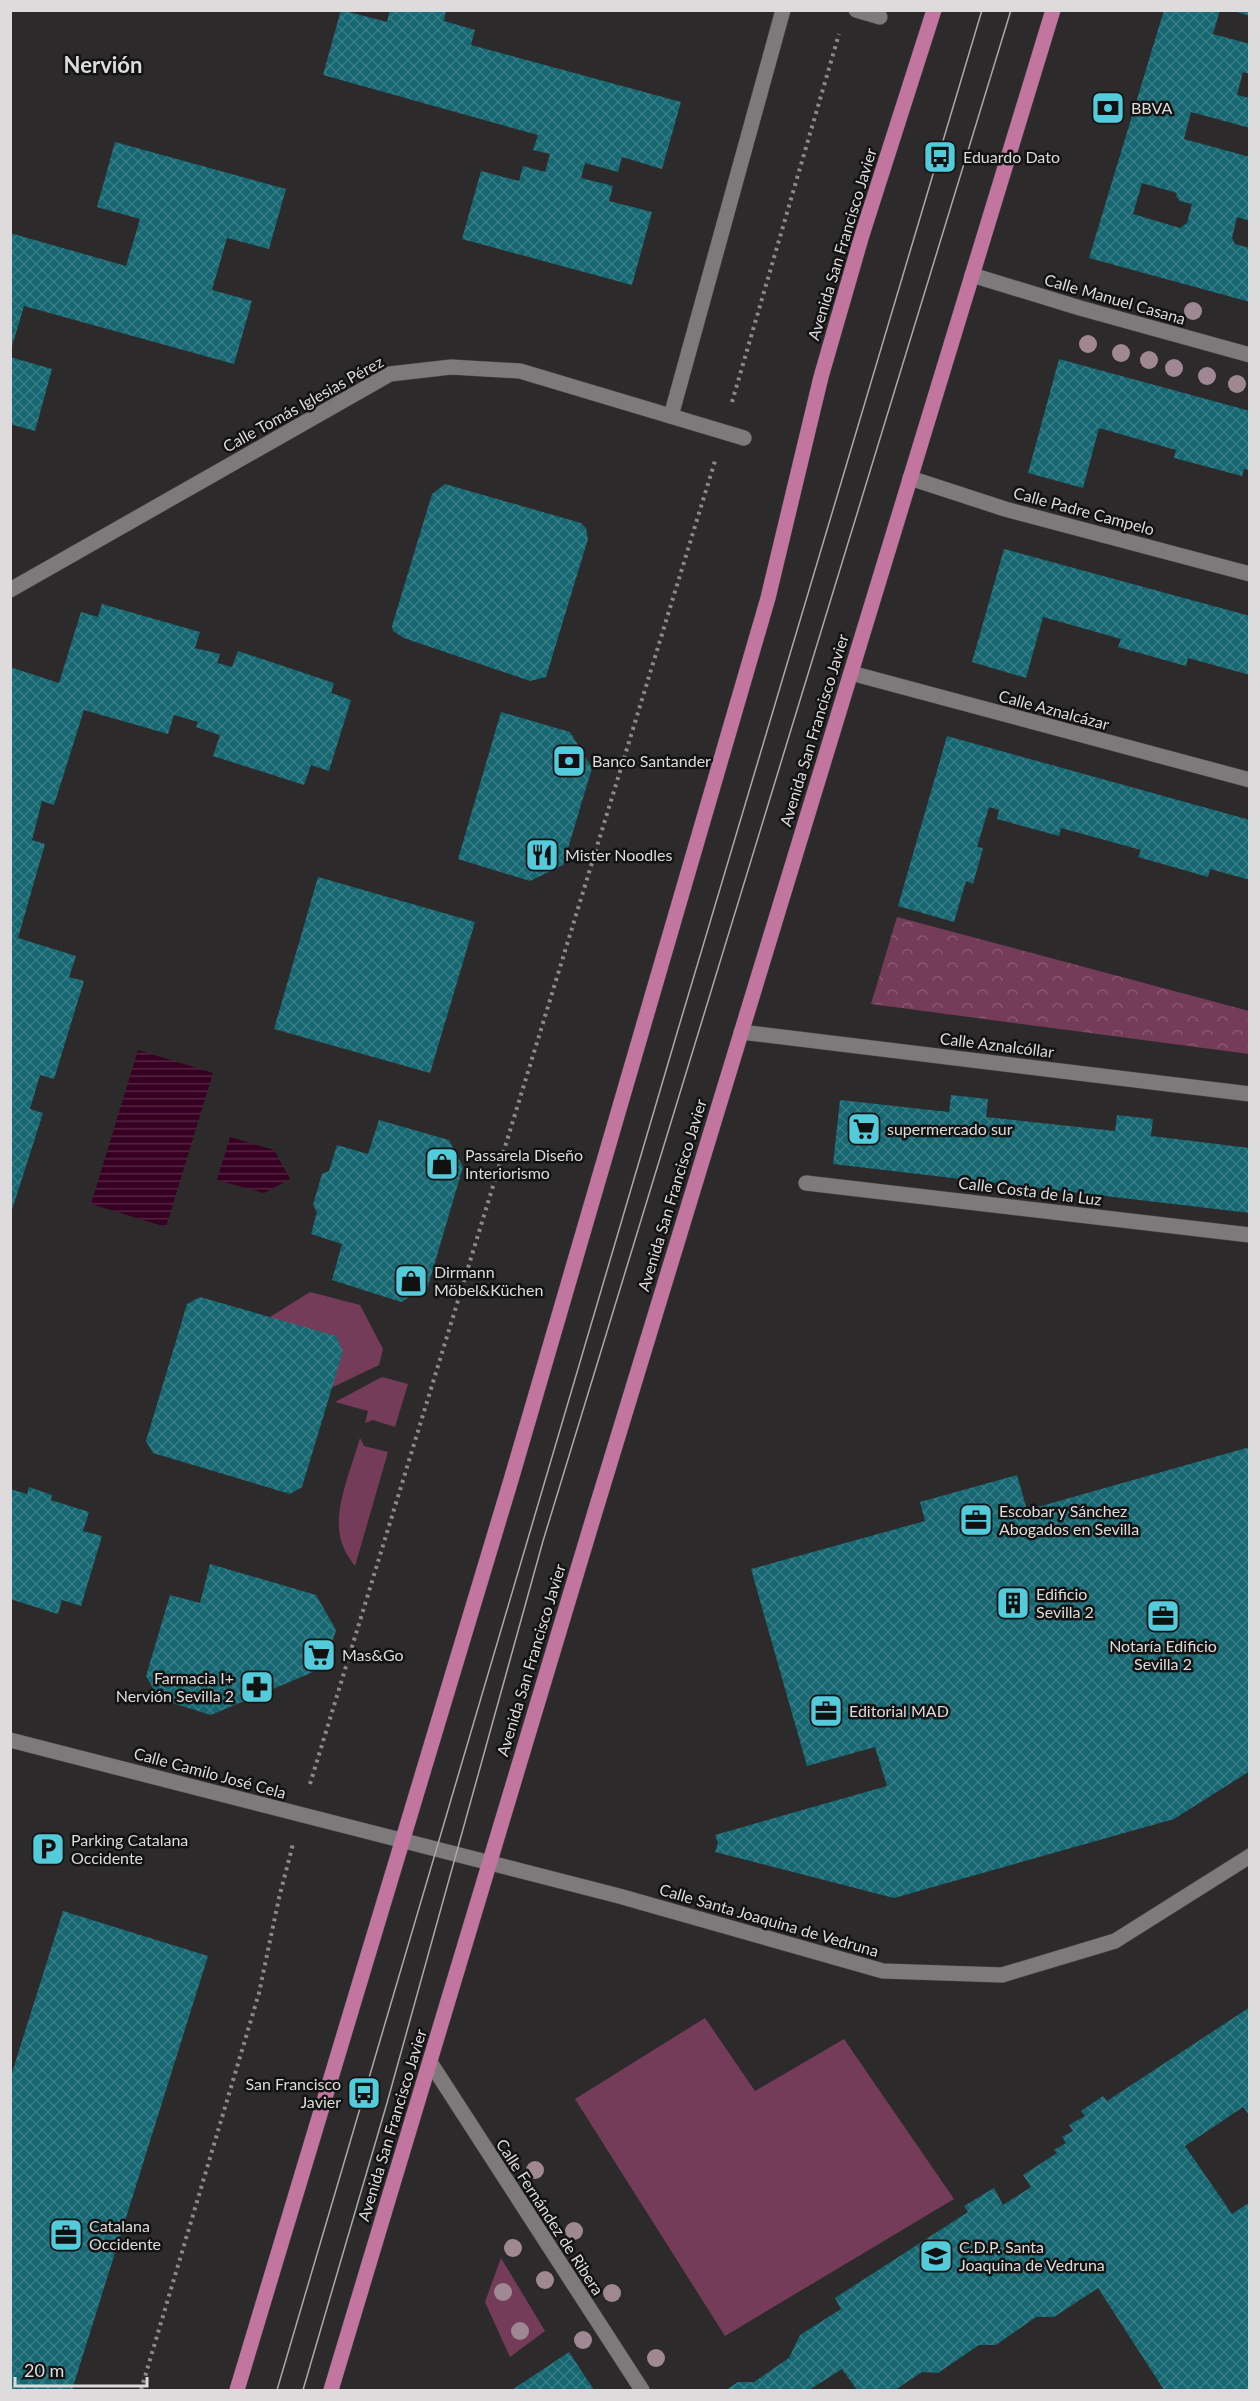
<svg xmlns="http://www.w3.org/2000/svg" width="1260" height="2401" font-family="Lato,sans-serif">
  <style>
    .forest { fill: url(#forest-crowns) }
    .garden { fill: #753c5a }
    .water { fill: url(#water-rules) }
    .building { fill: url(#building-cross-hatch); fill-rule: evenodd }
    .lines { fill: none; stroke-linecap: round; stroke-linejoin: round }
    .service-casing { stroke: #494648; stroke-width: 16 }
    .pedestrian-casing { stroke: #494648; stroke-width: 16 }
    .minor-casing { stroke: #494648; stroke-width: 16 }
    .primary-casing { stroke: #494648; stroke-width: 16 }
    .path { stroke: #8b898a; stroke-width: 4; stroke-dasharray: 3 4.5; stroke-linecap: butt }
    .service { stroke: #7e7a7c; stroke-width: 15 }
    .pedestrian { stroke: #7e7a7c; stroke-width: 15 }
    .minor { stroke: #7e7a7c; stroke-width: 15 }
    .primary { stroke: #c2769f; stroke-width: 15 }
    .tram { stroke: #aaa8a9; stroke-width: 1.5 }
    .tree { fill: #9f8892 }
    .labels { text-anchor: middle; stroke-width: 5; stroke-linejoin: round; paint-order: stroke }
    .poi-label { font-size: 16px; fill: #dddbdc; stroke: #141313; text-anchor: start }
    .street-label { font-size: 16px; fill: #dddbdc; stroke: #141313 }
    .district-label { font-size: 22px; font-weight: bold; fill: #dddbdc; stroke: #141313 }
  </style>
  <defs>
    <pattern id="forest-crowns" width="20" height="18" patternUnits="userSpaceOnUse" patternTransform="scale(1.5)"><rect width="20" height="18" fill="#753c5a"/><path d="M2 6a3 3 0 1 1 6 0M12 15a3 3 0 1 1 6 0" fill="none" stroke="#885871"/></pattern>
    <pattern id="water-rules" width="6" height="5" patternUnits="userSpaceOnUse" patternTransform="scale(1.5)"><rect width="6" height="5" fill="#370023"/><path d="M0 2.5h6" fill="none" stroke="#542542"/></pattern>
    <pattern id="building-cross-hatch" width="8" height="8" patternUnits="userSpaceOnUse" patternTransform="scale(1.5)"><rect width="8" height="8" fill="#166771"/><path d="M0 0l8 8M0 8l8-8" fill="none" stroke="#377c85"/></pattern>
  </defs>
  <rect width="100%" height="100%" fill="#2d2a2b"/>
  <path class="forest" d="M897 917 1249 1011V1054L871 1004Z"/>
  <g class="garden">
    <path d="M310 1292 360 1305 383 1349 379 1365 331 1388 270 1317Z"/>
    <path d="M382 1377 408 1384 395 1427 373 1420 365 1423 368 1411 335 1402Z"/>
    <path d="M360 1438 364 1446 388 1452 355 1566C348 1557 342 1547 340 1536 334 1507 352 1467 360 1438Z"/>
    <path d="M705 2018 755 2091 844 2039 954 2199 725 2336 575 2099Z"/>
    <path d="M501 2258 545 2331 510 2357 485 2302Z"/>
  </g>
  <g class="water">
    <path d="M138 1050 213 1073 166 1227 91 1204Z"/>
    <path d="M230 1137 274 1150 290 1179 264 1193 217 1180Z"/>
  </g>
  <g class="building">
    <path d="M341 10 387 22 390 10H446L444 21 475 30 471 45 681 102 662 169 622 157 618 172 585 163 581 178 613 186 609 201 652 212 632 285 462 239 481 171 519 181 523 166 545 172 550 154 533 150 538 135 323 75Z"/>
    <path d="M1164 10H1220L1213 34 1250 44V74L1243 72 1237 95 1250 98V128L1191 112 1184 139 1250 157V221L1237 217 1232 238 1235 244 1250 248V302L1089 258ZM1142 183 1177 193 1176 196 1180 201 1192 204 1187 223 1180 228 1133 214Z"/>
    <path d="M1250 10V16L1233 11V10Z"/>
    <path d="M115 142 286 189 269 249 227 238 212 290 252 301 234 364 24 306 10 353V233L126 266 140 219 97 207Z"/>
    <path d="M10 357 52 369 35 431 10 424Z"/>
    <path d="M1059 359 1250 411V470L1244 469 1242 476 1174 458 1176 450 1099 428 1083 488 1028 473Z"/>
    <path d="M445 484 581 523 586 528 588 539 546 677 530 681 404 638 393 631 392 626 432 494Z"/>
    <path d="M1004 549 1250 616V675L1188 658 1186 666 1118 647 1121 639 1043 617 1026 678 972 662Z"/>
    <path d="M102 604 200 632 195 648 220 654 217 663 232 667 238 651 334 683 331 693 351 700 329 771 311 765 304 785 213 756 220 735 196 727 198 722 174 715 168 734 84 710 54 805 42 801 32 840 45 844 18 938 76 956 69 977 84 981 54 1079 40 1075 30 1109 43 1113 11 1213 10 667 59 683 81 612 98 617Z"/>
    <path d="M501 712 570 732 592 768 563 865 530 881 458 859Z"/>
    <path d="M947 736 1250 820V880L1210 869 1208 877 1138 857 1141 850 1061 828 1059 836 997 819 999 810 989 807 977 847 983 848 973 884 966 881 954 922 898 906Z"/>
    <path d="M318 877 475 922 430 1073 274 1029Z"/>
    <path d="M951 1095 988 1099 986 1117 1115 1131 1117 1115 1153 1119 1151 1136 1250 1148V1213L833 1164 840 1100 949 1112Z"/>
    <path d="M379 1120 449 1140 463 1167 428 1286 401 1302 332 1280 342 1244 311 1234 317 1212 313 1205 322 1174 329 1171 337 1145 368 1154Z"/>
    <path d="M200 1297 336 1336 343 1351 302 1487 290 1494 153 1453 146 1441 187 1304Z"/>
    <path d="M1250 1447V1771L1174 1819 894 1898 715 1852 718 1843 715 1835 887 1786 875 1747 807 1766 751 1569 925 1521 920 1502 1017 1475 1027 1510Z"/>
    <path d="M29 1487 52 1495 51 1500 89 1512 83 1531 102 1536 81 1606 62 1600 58 1614 10 1599V1489L27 1494Z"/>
    <path d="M210 1564 316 1595 336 1630 325 1667 211 1715 159 1699 146 1676 170 1595 200 1603Z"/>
    <path d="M63 1911 208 1956 72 2390H10V2079Z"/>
    <path d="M1250 2007V2116L1243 2107 1185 2146 1232 2214 1250 2202V2390H1164L1098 2288 1054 2317H1036L996 2345H979L938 2373 922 2372 895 2390H857L842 2369 809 2390H726L738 2382H754L789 2358 800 2335 841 2309 835 2298 968 2212 964 2206 994 2188 1003 2205 1031 2187 1023 2175 1057 2153 1054 2150 1066 2143 1062 2137 1073 2131 1069 2125 1085 2116 1081 2111 1103 2096 1107 2101Z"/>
    <path d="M569 2352 594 2390H512Z"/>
  </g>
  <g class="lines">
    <g class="service-casing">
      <g id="service">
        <path d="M856 10 880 17"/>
        <path d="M671 416 783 10"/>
      </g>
    </g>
    <g class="pedestrian-casing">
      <path id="pedestrian" d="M806 1183 1250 1235"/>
    </g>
    <g class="minor-casing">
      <g id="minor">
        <path d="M972 275 1080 308 1250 355"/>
        <path d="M910 478 1005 509 1250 574"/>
        <path d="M10 590 390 374 451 367 520 371 744 438"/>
        <path d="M851 673 1250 780"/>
        <path d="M741 1032 1250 1094"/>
        <path d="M10 1740 619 1896 883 1971 1002 1975 1115 1941 1250 1856"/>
        <path d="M430 2062 642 2390"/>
      </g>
    </g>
    <g class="primary-casing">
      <g id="primary">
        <path d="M237 2390 511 1480 768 598 821 377 862 235 934 10"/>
        <path d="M331 2390 595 1512 1053 10"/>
      </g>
    </g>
    <g class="path">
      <path d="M732 402 839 34"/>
      <path d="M310 1784 715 461"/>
      <path d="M141 2390 259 1993 279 1898 293 1844"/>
    </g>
    <use href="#service" class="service"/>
    <use href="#pedestrian" class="pedestrian"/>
    <use href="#minor" class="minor"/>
    <use href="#primary" class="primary"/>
    <g class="tram">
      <path d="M277 2390 677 1033 982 10"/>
      <path d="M303 2390 387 2103 543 1541 1011 10"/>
    </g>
  </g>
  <g class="tree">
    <circle cx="1193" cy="311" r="9"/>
    <circle cx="1088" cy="344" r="9"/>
    <circle cx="1121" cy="353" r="9"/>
    <circle cx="1149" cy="360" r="9"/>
    <circle cx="1174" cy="368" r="9"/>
    <circle cx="1207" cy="376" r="9"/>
    <circle cx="1237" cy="384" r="9"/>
    <circle cx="535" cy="2170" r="9"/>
    <circle cx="574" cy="2231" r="9"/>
    <circle cx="513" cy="2248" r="9"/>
    <circle cx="545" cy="2280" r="9"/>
    <circle cx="503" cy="2292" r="9"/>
    <circle cx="612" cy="2293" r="9"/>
    <circle cx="520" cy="2331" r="9"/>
    <circle cx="583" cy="2340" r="9"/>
    <circle cx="656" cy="2358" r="9"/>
  </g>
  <defs>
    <g id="bank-square" transform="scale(1.725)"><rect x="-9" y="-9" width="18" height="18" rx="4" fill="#53cbdb" stroke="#141313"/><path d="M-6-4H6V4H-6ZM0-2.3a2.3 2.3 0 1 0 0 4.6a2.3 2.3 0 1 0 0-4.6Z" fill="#111"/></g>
    <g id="bus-square" transform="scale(1.725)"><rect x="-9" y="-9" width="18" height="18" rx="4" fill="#53cbdb" stroke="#141313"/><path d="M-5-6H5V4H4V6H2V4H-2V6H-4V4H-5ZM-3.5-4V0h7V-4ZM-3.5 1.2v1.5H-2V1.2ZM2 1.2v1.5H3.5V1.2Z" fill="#111"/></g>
    <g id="restaurant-square" transform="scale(1.725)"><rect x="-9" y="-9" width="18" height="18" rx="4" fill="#53cbdb" stroke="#141313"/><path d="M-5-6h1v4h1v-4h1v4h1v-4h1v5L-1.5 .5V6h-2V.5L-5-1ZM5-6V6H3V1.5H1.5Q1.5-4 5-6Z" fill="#111"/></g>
    <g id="supermarket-square" transform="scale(1.725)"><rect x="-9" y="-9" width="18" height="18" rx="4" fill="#53cbdb" stroke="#141313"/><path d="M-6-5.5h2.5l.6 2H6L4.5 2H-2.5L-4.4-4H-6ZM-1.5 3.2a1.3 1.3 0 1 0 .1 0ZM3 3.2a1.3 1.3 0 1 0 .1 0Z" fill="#111"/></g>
    <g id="shop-square" transform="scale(1.725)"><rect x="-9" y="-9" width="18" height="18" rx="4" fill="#53cbdb" stroke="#141313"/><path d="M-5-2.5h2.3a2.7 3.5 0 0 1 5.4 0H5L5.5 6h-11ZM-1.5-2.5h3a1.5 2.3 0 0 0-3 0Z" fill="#111"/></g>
    <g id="office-square" transform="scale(1.725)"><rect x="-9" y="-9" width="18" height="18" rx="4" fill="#53cbdb" stroke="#141313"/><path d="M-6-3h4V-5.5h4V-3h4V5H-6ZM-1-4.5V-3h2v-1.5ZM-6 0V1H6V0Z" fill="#111"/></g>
    <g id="building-square" transform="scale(1.725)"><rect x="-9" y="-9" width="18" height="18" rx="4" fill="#53cbdb" stroke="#141313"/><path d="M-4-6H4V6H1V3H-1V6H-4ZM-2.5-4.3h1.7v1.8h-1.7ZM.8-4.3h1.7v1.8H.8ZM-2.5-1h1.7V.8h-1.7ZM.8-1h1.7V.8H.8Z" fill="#111"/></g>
    <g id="pharmacy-square" transform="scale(1.725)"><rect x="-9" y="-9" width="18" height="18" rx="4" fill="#53cbdb" stroke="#141313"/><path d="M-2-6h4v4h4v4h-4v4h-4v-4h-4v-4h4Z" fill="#111"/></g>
    <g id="parking-square" transform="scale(1.725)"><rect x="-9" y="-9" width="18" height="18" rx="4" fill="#53cbdb" stroke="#141313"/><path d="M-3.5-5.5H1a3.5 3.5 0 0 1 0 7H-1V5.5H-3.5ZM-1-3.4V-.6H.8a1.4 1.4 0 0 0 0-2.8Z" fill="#111"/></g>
    <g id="school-square" transform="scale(1.725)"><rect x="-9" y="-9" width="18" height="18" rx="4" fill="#53cbdb" stroke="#141313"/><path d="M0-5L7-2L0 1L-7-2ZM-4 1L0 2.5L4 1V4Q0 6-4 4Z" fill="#111"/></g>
  </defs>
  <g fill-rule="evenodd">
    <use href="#bank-square" x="1108" y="108"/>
    <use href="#bus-square" x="940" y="157"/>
    <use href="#bank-square" x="569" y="761"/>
    <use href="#restaurant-square" x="542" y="855"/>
    <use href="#supermarket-square" x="864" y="1129"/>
    <use href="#shop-square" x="442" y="1164"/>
    <use href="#shop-square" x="411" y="1281"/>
    <use href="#office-square" x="976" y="1520"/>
    <use href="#building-square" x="1013" y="1603"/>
    <use href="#office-square" x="1163" y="1616"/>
    <use href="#supermarket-square" x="319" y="1655"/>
    <use href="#pharmacy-square" x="257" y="1687"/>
    <use href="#office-square" x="826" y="1711"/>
    <use href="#parking-square" x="48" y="1849"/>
    <use href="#bus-square" x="364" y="2093"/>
    <use href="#office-square" x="66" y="2235"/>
    <use href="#school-square" x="936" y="2256"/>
  </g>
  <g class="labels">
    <g class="poi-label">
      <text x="1131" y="114">BBVA</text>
      <text x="963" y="163">Eduardo Dato</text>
      <text x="592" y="767">Banco Santander</text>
      <text x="565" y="861">Mister Noodles</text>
      <text x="887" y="1135">supermercado sur</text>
      <text x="465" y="1161">Passarela Diseño<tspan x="465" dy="18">Interiorismo</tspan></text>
      <text x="434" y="1278">Dirmann<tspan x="434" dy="18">Möbel&amp;Küchen</tspan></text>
      <text x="999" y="1517">Escobar y Sánchez<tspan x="999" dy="18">Abogados en Sevilla</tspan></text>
      <text x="1036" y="1600">Edificio<tspan x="1036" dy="18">Sevilla 2</tspan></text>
      <text x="1163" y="1652" text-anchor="middle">Notaría Edificio<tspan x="1163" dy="18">Sevilla 2</tspan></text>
      <text x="342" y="1661">Mas&amp;Go</text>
      <text x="234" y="1684" text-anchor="end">Farmacia I+<tspan x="234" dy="18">Nervión Sevilla 2</tspan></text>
      <text x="849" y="1717">Editorial MAD</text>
      <text x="71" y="1846">Parking Catalana<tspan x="71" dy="18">Occidente</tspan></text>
      <text x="341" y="2090" text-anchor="end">San Francisco<tspan x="341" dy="18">Javier</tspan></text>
      <text x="89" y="2232">Catalana<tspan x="89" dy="18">Occidente</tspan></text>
      <text x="959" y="2253">C.D.P. Santa<tspan x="959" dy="18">Joaquina de Vedruna</tspan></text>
    </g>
    <g class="street-label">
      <text transform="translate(842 244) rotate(-73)" y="6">Avenida San Francisco Javier</text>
      <text transform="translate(1115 299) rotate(16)" y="6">Calle Manuel Casana</text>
      <text transform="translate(303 404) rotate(-29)" y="6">Calle Tomás Iglesias Pérez</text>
      <text transform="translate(1084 511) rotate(15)" y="6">Calle Padre Campelo</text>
      <text transform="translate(1054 710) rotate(15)" y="6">Calle Aznalcázar</text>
      <text transform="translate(814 730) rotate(-73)" y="6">Avenida San Francisco Javier</text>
      <text transform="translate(997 1045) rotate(7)" y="6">Calle Aznalcóllar</text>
      <text transform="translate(1030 1191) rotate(7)" y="6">Calle Costa de la Luz</text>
      <text transform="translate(672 1195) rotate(-73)" y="6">Avenida San Francisco Javier</text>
      <text transform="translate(531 1660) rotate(-73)" y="6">Avenida San Francisco Javier</text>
      <text transform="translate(210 1773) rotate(15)" y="6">Calle Camilo José Cela</text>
      <text transform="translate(769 1920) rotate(16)" y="6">Calle Santa Joaquina de Vedruna</text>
      <text transform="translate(392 2125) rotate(-73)" y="6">Avenida San Francisco Javier</text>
      <text transform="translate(550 2217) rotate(57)" y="6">Calle Fernández de Ribera</text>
    </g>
    <g class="district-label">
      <text x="103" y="73">Nervión</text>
    </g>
  </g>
  <rect width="1260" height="2401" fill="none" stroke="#dddbdc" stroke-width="24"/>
  <path d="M15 2377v9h132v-9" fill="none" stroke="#dddbdc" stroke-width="3"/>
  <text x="24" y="2377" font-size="18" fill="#dddbdc" stroke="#141313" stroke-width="4.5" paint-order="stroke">20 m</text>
</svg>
